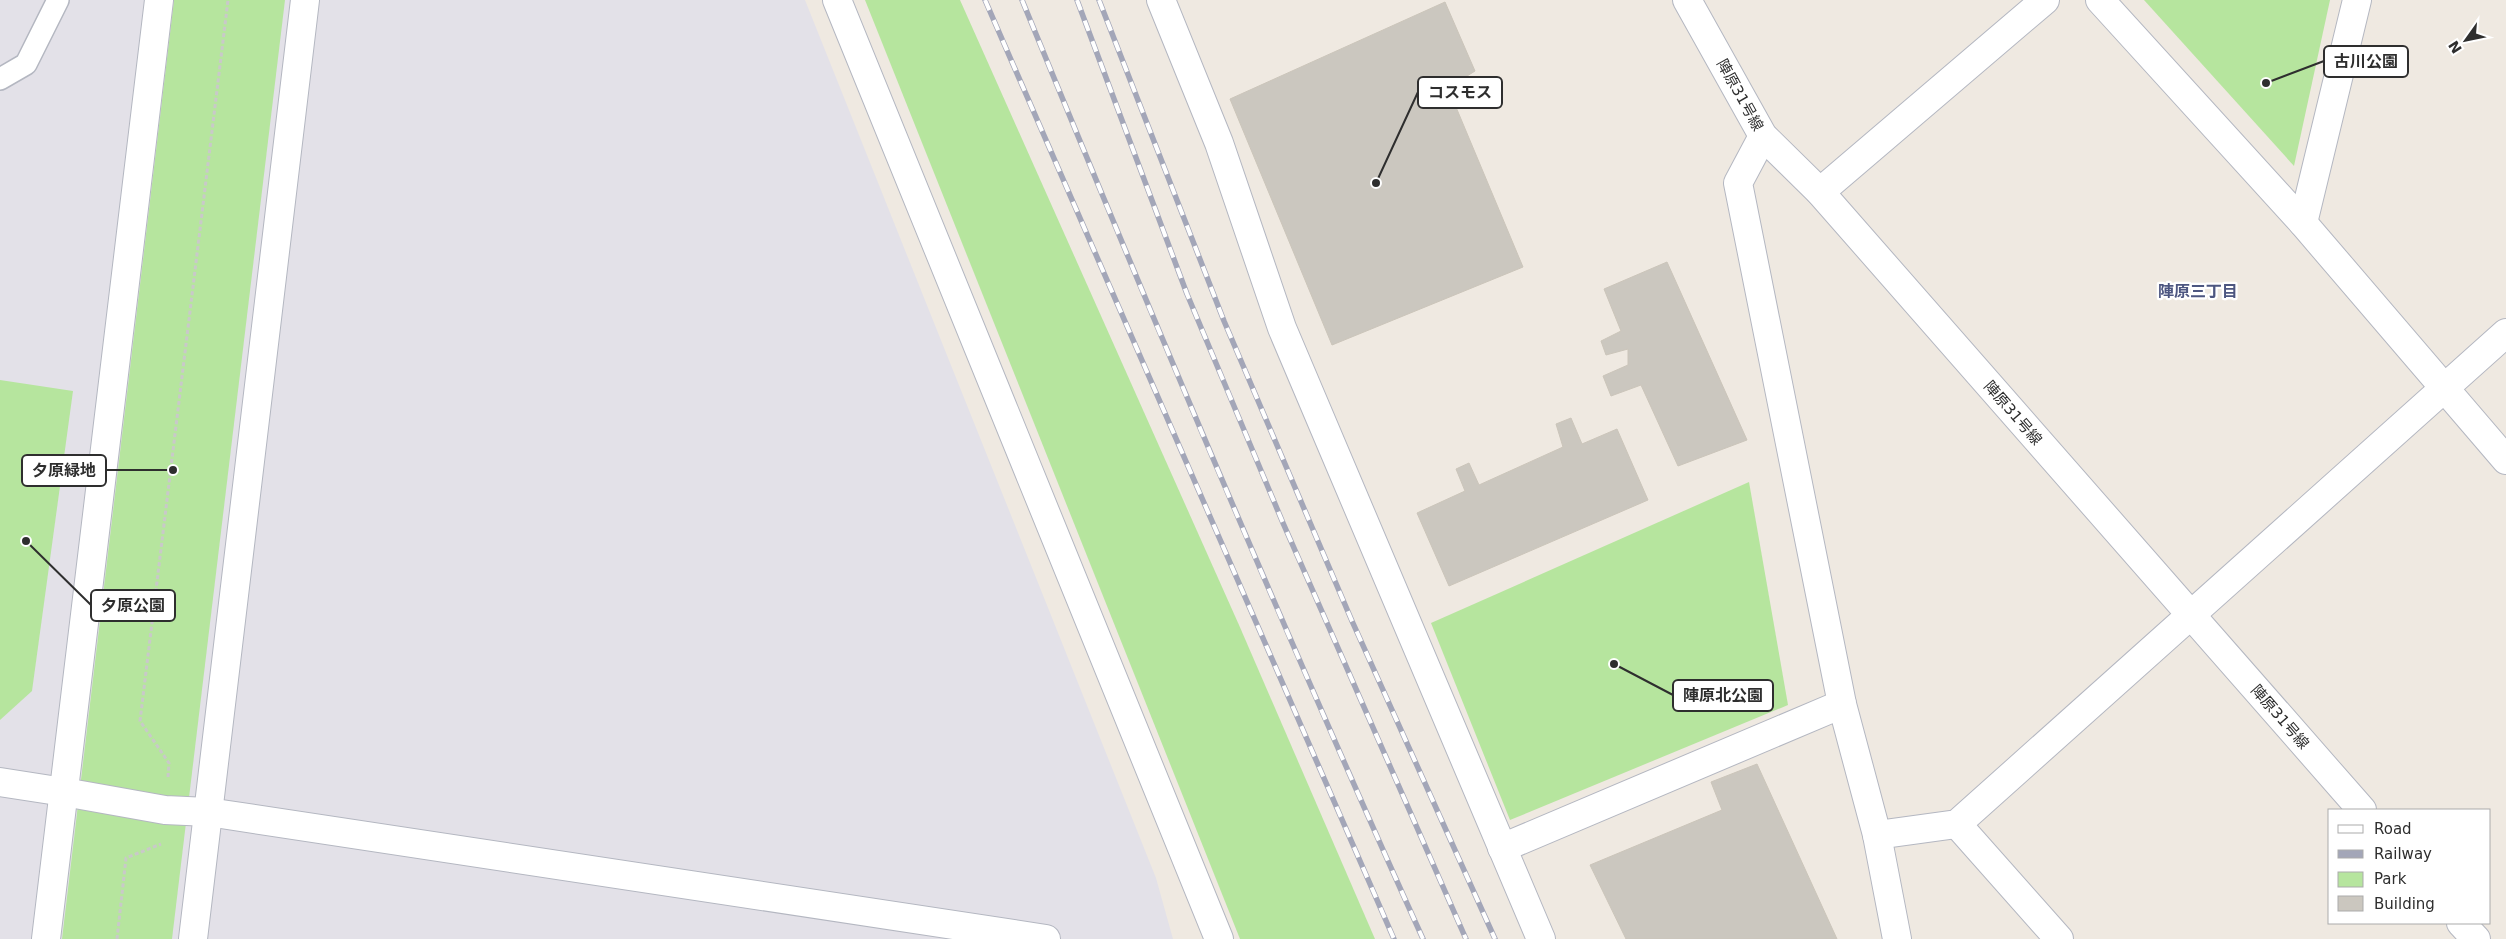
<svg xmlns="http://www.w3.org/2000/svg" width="2506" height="939" font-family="'DejaVu Sans','Noto Sans JP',sans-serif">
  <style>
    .industrial { fill: #e3e1e8 }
    .green { fill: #b6e59e }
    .building { fill: #cbc7bf; stroke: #cbc5ba }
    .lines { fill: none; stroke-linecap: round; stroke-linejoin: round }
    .lane-casing { stroke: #b4b7c1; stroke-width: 24 }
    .street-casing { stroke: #b4b7c1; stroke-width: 30 }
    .secondary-casing { stroke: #b4b7c1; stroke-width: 30 }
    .path { stroke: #c9c9c9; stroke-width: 3; stroke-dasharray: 4 2.5; stroke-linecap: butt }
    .lane { stroke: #fff; stroke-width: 21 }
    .street { stroke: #fff; stroke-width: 28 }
    .secondary { stroke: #fff; stroke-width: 28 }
    .rail-casing { stroke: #a3a6b8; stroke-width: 5.5 }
    .rail { stroke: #fff; stroke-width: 4; stroke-dasharray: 11; stroke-linecap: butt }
    .labels { text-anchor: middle; stroke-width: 4.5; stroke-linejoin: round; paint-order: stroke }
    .street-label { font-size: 15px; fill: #2e2e2e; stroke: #fff }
    .neighbourhood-label { font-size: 16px; font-weight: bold; fill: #4d5680; stroke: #fff }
    .leader { fill: none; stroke: #2e2e2e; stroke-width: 2 }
    .callout-dot { fill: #2e2e2e; stroke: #fff; stroke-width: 2 }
    .callout { fill: #fff; stroke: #2e2e2e; stroke-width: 2 }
    .callout-label { font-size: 16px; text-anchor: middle; font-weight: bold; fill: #2e2e2e }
  </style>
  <rect width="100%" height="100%" fill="#efe9e1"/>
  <path class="industrial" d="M0 0H805L1156 878 1173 939H0Z"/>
  <g class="green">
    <path d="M174 0H285L172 939H62Z"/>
    <path d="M865 0H960L1239 625 1375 939H1240Z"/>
    <path d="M2144 0H2330L2294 166Z"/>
    <path d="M0 380 73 391 32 691 0 720Z"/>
    <path d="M1749 482 1788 705 1510 820 1431 623Z"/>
  </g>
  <g class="building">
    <path d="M1445 2 1475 71 1448 88 1523 267 1332 345 1230 99Z"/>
    <path d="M1667 262 1747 440 1678 466 1641 385 1611 396 1603 376 1628 365V349L1606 355 1601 341 1621 331 1604 289Z"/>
    <path d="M1571 418 1582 444 1617 429 1648 500 1449 586 1417 513 1465 491 1456 469 1469 463 1479 485 1563 447 1556 424Z"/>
    <path d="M1757 764 1837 939H1626L1590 865 1722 810 1711 782Z"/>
  </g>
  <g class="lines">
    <g class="lane-casing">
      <path id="lane" d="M0 79 26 64 58 0"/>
    </g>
    <g class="street-casing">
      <g id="street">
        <path d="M837 0 1219 939"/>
        <path d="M1161 0 1219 143 1282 328 1541 939"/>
        <path d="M2100 0 2303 223 2506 460"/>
        <path d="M1763 136 1738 183 1842 704 1877 835 1897 939"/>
        <path d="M1820 192 2045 0"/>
        <path d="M2303 223 2357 0"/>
        <path d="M64 792 165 810 208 812 1046 939"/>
        <path d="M1957 824 2059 939"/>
        <path d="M1877 835 1957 824 2506 333"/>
        <path d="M1502 848 1842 704"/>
        <path d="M46 939 159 0"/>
        <path d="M193 939 305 0"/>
      </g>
    </g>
    <g class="secondary-casing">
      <g id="secondary">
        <path d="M1687 0 1763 136 1820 192 2362 810"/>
        <path d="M0 782 64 792"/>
        <path d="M2461 923 2476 939"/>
      </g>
    </g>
    <g class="path">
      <path d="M168 777 169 763 140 721 228 0"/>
      <path d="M117 939 126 858 161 844"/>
    </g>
    <use href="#lane" class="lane"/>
    <use href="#street" class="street"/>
    <use href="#secondary" class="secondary"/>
    <g class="rail-casing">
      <g id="rail">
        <path d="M985 0 1394 939"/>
        <path d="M1022 0C1151 315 1283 629 1423 939"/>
        <path d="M1077 0 1187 294 1283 523 1466 939"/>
        <path d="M1099 0 1224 321 1352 621 1495 939"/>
      </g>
    </g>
    <use href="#rail" class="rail"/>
  </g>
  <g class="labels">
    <g class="street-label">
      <text transform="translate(1740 95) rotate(61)" y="5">陣原31号線</text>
      <text transform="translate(2013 413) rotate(49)" y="5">陣原31号線</text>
      <text transform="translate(2280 717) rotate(49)" y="5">陣原31号線</text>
    </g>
    <g class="neighbourhood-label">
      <text x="2198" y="297">陣原三丁目</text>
    </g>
  </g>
  <path class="leader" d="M2266 83L2324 61M1376 183L1418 92M173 470L106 470M26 541L91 605M1614 664L1673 695"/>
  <g class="callout-dot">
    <circle cx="2266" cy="83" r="5"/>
    <circle cx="1376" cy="183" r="5"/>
    <circle cx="173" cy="470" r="5"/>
    <circle cx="26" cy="541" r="5"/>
    <circle cx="1614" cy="664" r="5"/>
  </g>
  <g class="callout">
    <rect x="2324" y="46" width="84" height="31" rx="5"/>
    <rect x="1418" y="77" width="84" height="31" rx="5"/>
    <rect x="22" y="455" width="84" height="31" rx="5"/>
    <rect x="91" y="590" width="84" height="31" rx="5"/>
    <rect x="1673" y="680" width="100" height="31" rx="5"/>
  </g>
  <g class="callout-label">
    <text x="2366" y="67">古川公園</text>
    <text x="1460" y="98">コスモス</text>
    <text x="64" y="476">夕原緑地</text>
    <text x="133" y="611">夕原公園</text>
    <text x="1723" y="701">陣原北公園</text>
  </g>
  <rect x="2328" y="809" width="162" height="115" fill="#ffffff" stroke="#ababab"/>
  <rect x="2338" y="825" width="25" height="8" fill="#ffffff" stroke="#ababab"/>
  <text x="2374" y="834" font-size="15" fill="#2e2e2e">Road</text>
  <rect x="2338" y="850" width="25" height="8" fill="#a3a6b8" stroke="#ababab"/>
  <text x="2374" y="859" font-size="15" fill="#2e2e2e">Railway</text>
  <rect x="2338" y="872" width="25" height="15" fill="#b6e59e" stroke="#ababab"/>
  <text x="2374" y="884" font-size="15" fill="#2e2e2e">Park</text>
  <rect x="2338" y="896" width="25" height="15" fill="#cbc7bf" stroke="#ababab"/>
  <text x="2374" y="909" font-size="15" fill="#2e2e2e">Building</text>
  <g transform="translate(2466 40) rotate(237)" stroke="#ffffff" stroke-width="4" paint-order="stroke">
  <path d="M0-4L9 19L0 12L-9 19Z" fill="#2e2e2e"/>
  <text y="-8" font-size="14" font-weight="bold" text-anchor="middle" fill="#2e2e2e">N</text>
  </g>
</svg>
